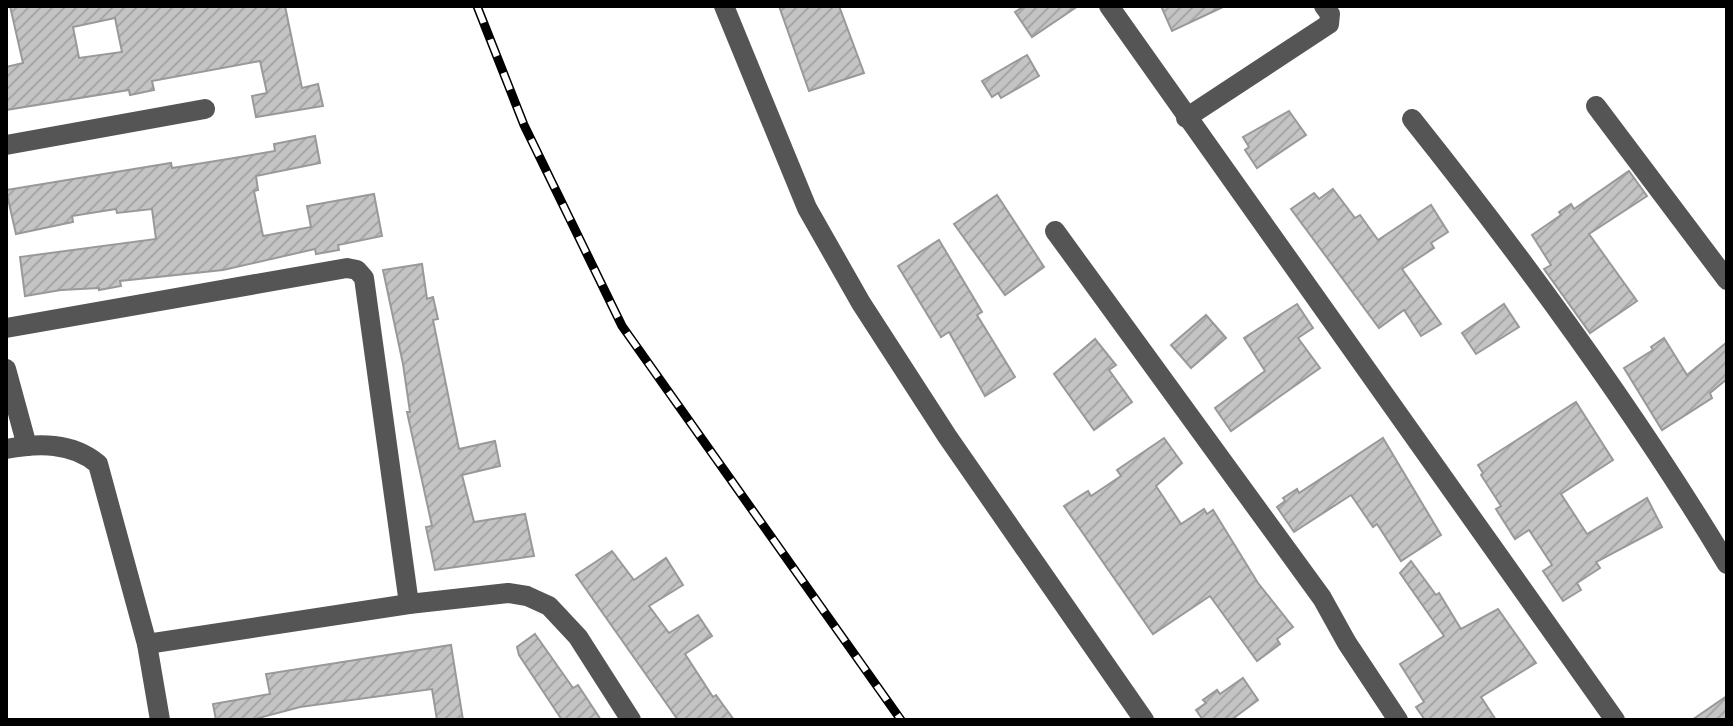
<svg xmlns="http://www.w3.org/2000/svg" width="1733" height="726" font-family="'Roboto Condensed',sans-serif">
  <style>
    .building { fill: url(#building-hatch); stroke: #999; stroke-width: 2; fill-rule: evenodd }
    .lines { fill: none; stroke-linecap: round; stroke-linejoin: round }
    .minor { stroke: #555; stroke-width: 20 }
    .rail-casing { stroke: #000; stroke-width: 9 }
    .rail { stroke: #fff; stroke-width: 6; stroke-dasharray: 18; stroke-linecap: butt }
  </style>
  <defs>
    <pattern id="building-hatch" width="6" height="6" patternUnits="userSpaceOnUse" patternTransform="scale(2)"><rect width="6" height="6" fill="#c4c4c4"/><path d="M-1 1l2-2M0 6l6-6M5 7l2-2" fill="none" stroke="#a7a7a7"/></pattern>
  </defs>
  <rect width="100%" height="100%" fill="#fff"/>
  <g class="building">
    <path d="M10 6H285L302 88 318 84 323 106 256 117 252 96 267 93 260 61 152 81 154 90 130 95 129 90 6 110V67L23 63ZM115 18 122 52 79 58 73 27Z"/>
    <path d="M779 6H839L864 73 809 91Z"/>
    <path d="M1024 6H1078L1032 37 1015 12Z"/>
    <path d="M1161 6H1225L1172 31Z"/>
    <path d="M1027 55 1039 76 1001 98 998 93 992 97 982 81Z"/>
    <path d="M1289 111 1306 135 1257 168 1245 150 1249 147 1243 137Z"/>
    <path d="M315 136 320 163 256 176 258 190 254 191 263 236 311 227 307 206 374 194 382 236 338 245 339 250 316 254 315 249 223 270 120 281 121 286 99 290V288L61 290 25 296 20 257 156 239 152 209 117 213 116 209 72 216 73 222 16 234 6 190 171 163 172 168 228 159 275 151 274 144Z"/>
    <path d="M1629 171 1647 196 1589 234 1637 301 1590 333 1544 269 1551 265 1532 235 1561 215 1559 212 1571 204 1574 209Z"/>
    <path d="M1333 189 1355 218 1360 215 1378 240 1431 205 1448 232 1431 243 1434 248 1402 269 1441 324 1421 336 1404 310 1379 328 1291 209 1314 193 1319 199Z"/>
    <path d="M997 195 1044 267 1005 295 954 224Z"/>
    <path d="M939 240 982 312 977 315 1015 377 985 396 949 332 941 337 898 266Z"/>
    <path d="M422 264 427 299 433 297 438 319 433 320 459 449 495 441 500 466 462 475 474 522 525 514 534 556 435 570 426 527 432 526 407 412H410L403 364 383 270Z"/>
    <path d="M1297 304 1313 328 1298 338 1320 368 1231 431 1215 408 1265 371 1244 338Z"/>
    <path d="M1504 304 1519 327 1476 354 1462 333Z"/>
    <path d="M1206 315 1226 338 1191 368 1171 345Z"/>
    <path d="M1664 338 1687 375 1727 342V379L1710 393 1712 398 1662 430 1624 368 1653 350 1651 347Z"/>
    <path d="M1095 339 1116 365 1109 370 1132 402 1094 430 1054 374Z"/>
    <path d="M1576 402 1613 460 1561 494 1587 534 1647 498 1662 527 1596 562 1600 568 1577 583 1581 590 1563 601 1543 571 1552 565 1529 530 1515 539 1496 509 1501 506 1481 475 1483 473 1478 465Z"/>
    <path d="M1164 438 1182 463 1156 486 1181 524 1204 509 1207 514 1213 510 1258 583 1293 627 1277 639 1280 644 1257 661 1210 596 1153 634 1064 506 1088 491 1091 496 1121 476 1117 470Z"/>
    <path d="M1383 438 1441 535 1401 561 1377 524 1373 527 1351 495 1294 532 1277 507 1285 501 1283 498 1297 489 1299 493Z"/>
    <path d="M612 551 634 580 666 558 683 585 649 606 669 633 698 615 712 636 685 654 713 697 716 695 734 720H678L576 575Z"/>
    <path d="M1411 561 1436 595 1439 593 1461 629 1498 609 1536 663 1481 697 1496 720H1425L1416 707 1424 702 1400 664 1444 636 1400 573Z"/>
    <path d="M535 634 573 688 578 685 601 720H562L519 655 517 647Z"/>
    <path d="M451 645 463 720H437L432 689 300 707 251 720H216L213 704 270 694 266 674Z"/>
    <path d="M1243 678 1258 700 1231 720H1203L1196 710 1206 703 1203 700 1217 690 1220 694Z"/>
    <path d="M1727 696V720H1692Z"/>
  </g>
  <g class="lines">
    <g class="minor">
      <path d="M724 6 807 208 861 303 947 436 1144 720"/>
      <path d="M1109 6 1615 720"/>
      <path d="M1596 106 1727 280"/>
      <path d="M1186 118 1329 24 1330 14 1324 6"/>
      <path d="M1412 119C1526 262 1633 408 1727 564"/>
      <path d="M6 145 205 109"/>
      <path d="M1055 231 1322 598 1347 643 1398 720"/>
      <path d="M6 328 347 268 357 270 364 278 409 604"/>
      <path d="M6 369 27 446"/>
      <path d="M6 449C38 443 72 442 98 464L147 644 160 720"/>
      <path d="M147 644 409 604 508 593 527 596 549 606 578 637 631 720"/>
    </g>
    <g class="rail-casing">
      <path id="rail" d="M477 6 524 125 622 326 901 720"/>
    </g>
    <use href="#rail" class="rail"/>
  </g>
  <rect width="1733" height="726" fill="none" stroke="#000000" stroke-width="16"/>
</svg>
